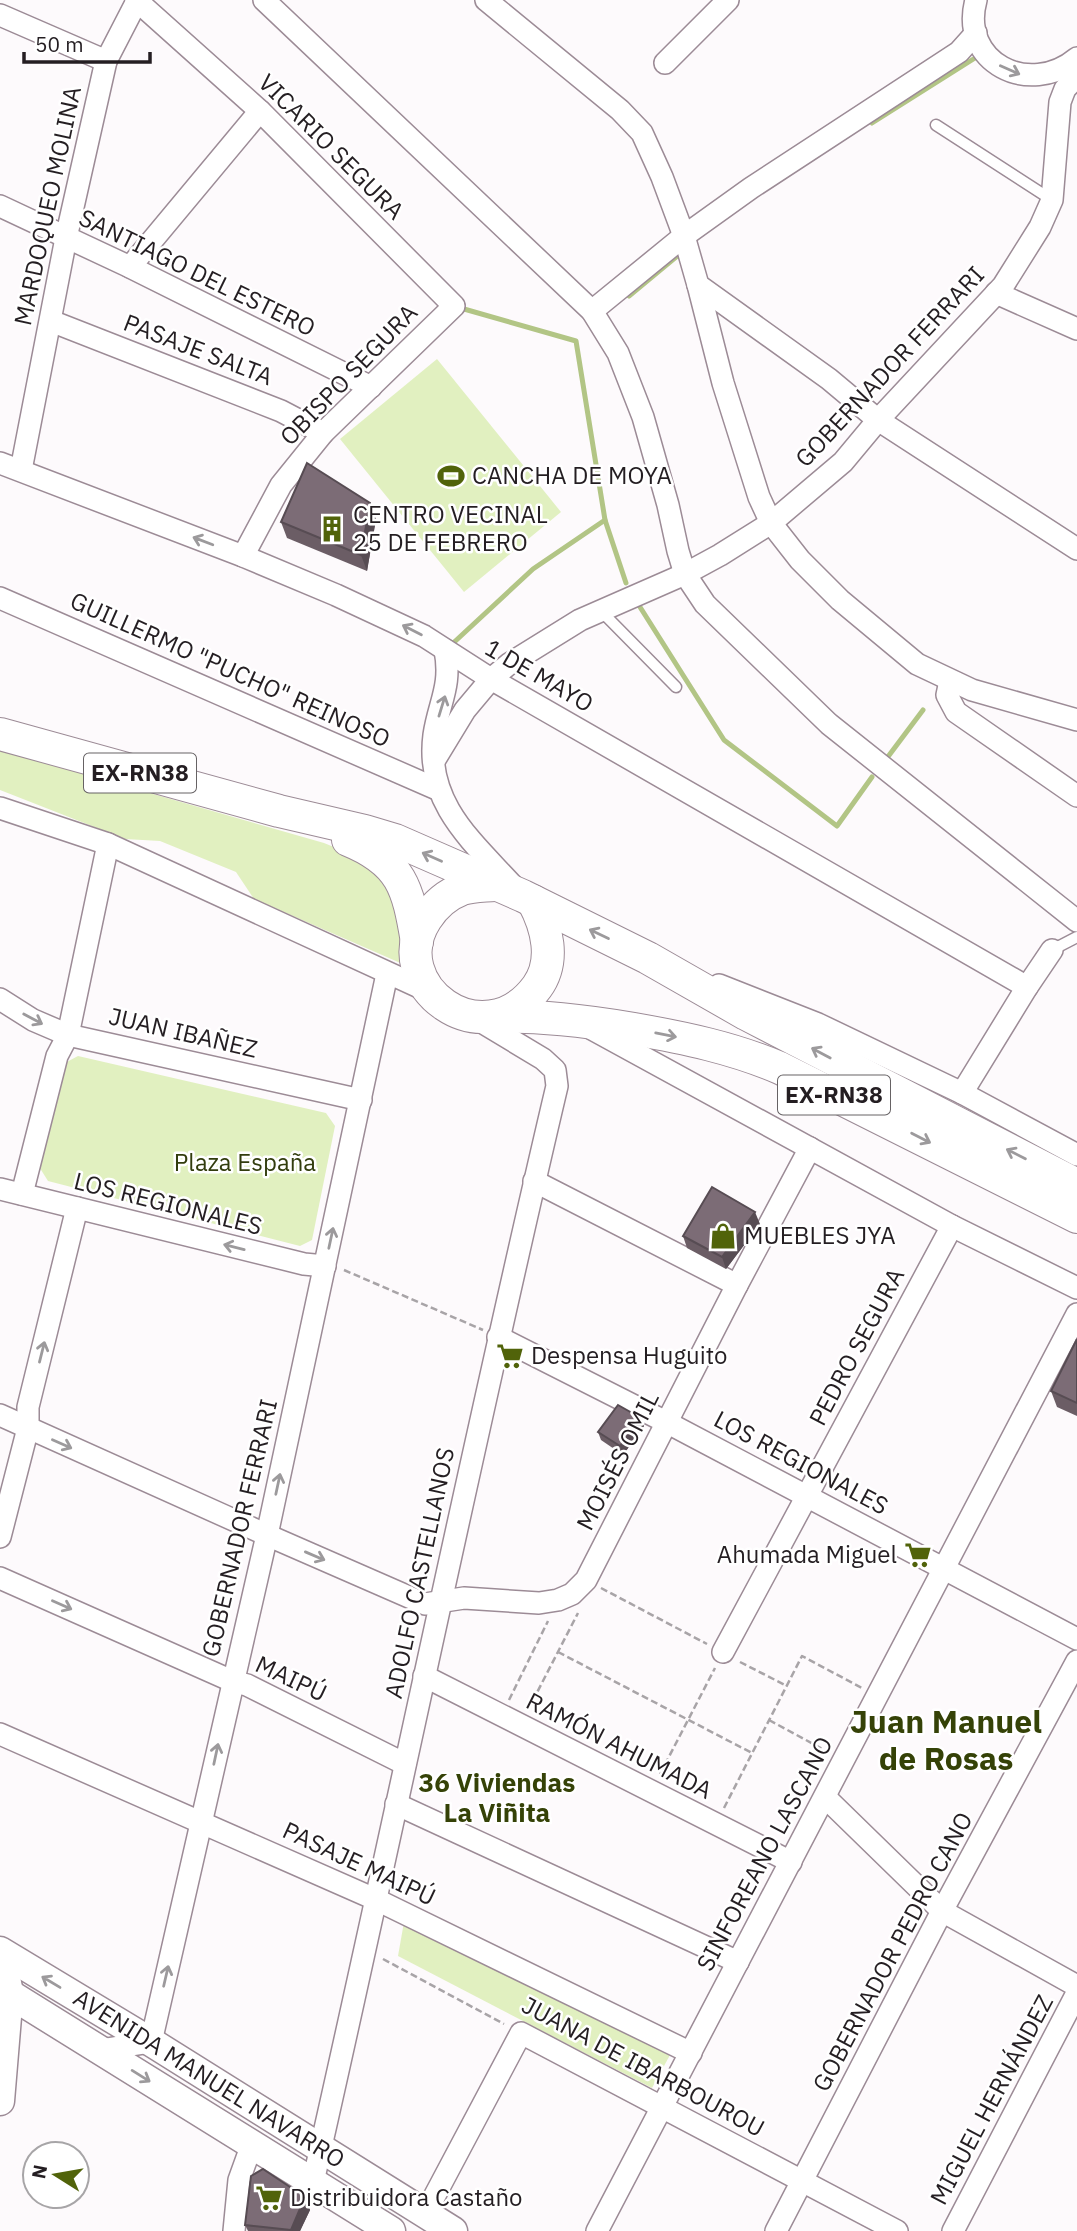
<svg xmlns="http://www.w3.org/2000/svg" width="1077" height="2231" font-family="'IBM Plex Sans',sans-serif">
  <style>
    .green { fill: #e1f0c0 }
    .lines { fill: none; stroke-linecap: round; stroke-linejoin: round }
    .stream { stroke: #b2c585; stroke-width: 5 }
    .service-casing { stroke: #9c8b96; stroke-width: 13 }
    .minor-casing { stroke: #9c8b96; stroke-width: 24 }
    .secondary-casing { stroke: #9c8b96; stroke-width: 31 }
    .primary-casing { stroke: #9c8b96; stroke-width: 34 }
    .path { stroke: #a8a4a7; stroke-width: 2.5; stroke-dasharray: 7 3.5; stroke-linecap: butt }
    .service { stroke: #fff; stroke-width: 10 }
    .minor { stroke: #fff; stroke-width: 21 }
    .secondary { stroke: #fff; stroke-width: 28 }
    .primary { stroke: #fff; stroke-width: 32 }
    .wall { fill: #6b5d65 }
    .shaded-wall { fill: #574c53 }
    .building { fill: #7c6c76; stroke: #574c53; stroke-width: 2 }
    .oneway { stroke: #9c9a9c }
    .labels { text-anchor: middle; stroke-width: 5; stroke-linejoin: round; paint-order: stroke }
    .shield { fill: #fff; stroke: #666264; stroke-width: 2 }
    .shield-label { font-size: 23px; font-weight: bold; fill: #241e22 }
    .street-label { font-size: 24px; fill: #241e22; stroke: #fff }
    .poi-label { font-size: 24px; fill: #241e22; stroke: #fff; text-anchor: start }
    .park-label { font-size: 24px; fill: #323d0d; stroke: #fff }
    .neighbourhood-label { font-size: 26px; font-weight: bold; fill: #354207; stroke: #fff }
    .district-label { font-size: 32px; font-weight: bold; fill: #354207; stroke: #fff }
  </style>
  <rect width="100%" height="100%" fill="#fdfafc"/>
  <g class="green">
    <path d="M437 359 561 512 464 592 340 439Z"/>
    <path d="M0 750 324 843C338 849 352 854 365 861 401 881 400 929 405 965L254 899 236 872 160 841 125 839 0 790Z"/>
    <path d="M78 1056 326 1113 335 1126 312 1240 300 1246 48 1181 38 1165 63 1064Z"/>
    <path d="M404 1922 670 2055 652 2088 398 1956Z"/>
  </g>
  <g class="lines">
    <g class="stream">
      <path d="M872 123 975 58"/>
      <path d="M629 296 676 257"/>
      <path d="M457 307 576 341 605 520 626 583"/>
      <path d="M640 607 724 740 837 826 872 777"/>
      <path d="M450 646 533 569 605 520"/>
      <path d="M887 758 923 710"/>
    </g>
    <g class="service-casing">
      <g id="service">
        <path d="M936 125 1052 200"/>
        <path d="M601 611 676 687"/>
        <path d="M1052 950 1077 937"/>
      </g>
    </g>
    <g class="minor-casing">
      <g id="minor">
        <path d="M136 0 260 111 454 306 323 433 281 485 243 556"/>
        <path d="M264 0 592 311 618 353 643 417 668 505 678 551 685 574 705 604 829 724 1077 921"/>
        <path d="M486 0 620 110 642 133 662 177 684 236 698 285 829 379 878 420 1077 549"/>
        <path d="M976 0C959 62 1029 98 1077 58"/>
        <path d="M0 15 106 61"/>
        <path d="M665 63 728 0"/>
        <path d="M0 206 130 267 371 387"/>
        <path d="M130 267 260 111"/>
        <path d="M698 285 723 383 759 497 771 523 800 560 840 600 917 664 972 690 1077 720"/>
        <path d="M996 293 1077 329"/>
        <path d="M592 311 684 236 751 188 959 52 976 33"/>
        <path d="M51 321 281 411 323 433"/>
        <path d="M0 463 243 556 336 595 424 636 491 679 1027 987"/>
        <path d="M21 470 66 238 106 61 137 1"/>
        <path d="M0 598 439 790"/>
        <path d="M445 650C452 686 439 702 434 735 425 803 472 841 514 887"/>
        <path d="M950 681 947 695 956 712 1077 796"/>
        <path d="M434 761 465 710 491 679 509 664 580 620 685 574 720 555 771 523 843 462 878 420 1003 286 1040 227 1052 200 1060 102 1065 89 1077 76"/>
        <path d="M0 808 108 844 430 992"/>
        <path d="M719 985 818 1024 962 1093 1077 1155"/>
        <path d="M0 999 33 1020 68 1035 361 1100"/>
        <path d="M592 1029 952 1226 1077 1288"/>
        <path d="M962 1093 1027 987 1052 950"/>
        <path d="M534 1181 737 1285"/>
        <path d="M0 1189 304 1264 325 1266"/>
        <path d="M22 1194 57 1056 68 1035 108 844"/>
        <path d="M498 1337 668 1423 1077 1639"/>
        <path d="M0 1415 267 1535 425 1604 464 1598 539 1603 558 1600 572 1594 586 1580 737 1285 810 1148"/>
        <path d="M0 1537 28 1428V1407L77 1208"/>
        <path d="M0 1578 232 1681 247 1685 405 1764"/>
        <path d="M723 1652 952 1226"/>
        <path d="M424 1676 791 1862"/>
        <path d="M0 1734 377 1900 691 2053"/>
        <path d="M825 1797 942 1911 1077 1986"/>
        <path d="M396 1804 738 1962"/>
        <path d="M100 2050 151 2042 267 1535 387 974"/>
        <path d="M313 2182C396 1817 471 1450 557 1086L555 1070 543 1059 475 1018"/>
        <path d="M425 2214 521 2033 897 2231"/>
        <path d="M234 2231 239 2180 252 2144"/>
        <path d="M597 2231 1077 1314"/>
        <path d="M776 2231 942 1911 1077 1661"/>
        <path d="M953 2231 1077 1993"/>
      </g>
    </g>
    <g class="secondary-casing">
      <g id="secondary">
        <path d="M0 1951 151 2042 453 2231"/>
        <path d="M0 1988 391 2231"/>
        <path d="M0 2101 9 1993 6 1978"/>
      </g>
    </g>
    <g class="primary-casing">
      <g id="primary">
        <path d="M0 734 279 811 365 831 395 840 523 896 648 958 746 1014 1077 1185"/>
        <path d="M348 840C402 862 408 888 417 942"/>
        <path d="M494 885C484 886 472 886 462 889 446 895 435 905 426 919 383 985 483 1060 537 987 556 961 547 927 533 901"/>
        <path d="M489 1017C539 1015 585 1021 634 1029 685 1038 733 1048 780 1068L1077 1217"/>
      </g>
    </g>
    <g class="path">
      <path d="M344 1270 483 1330"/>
      <path d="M601 1588 707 1644"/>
      <path d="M558 1652 752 1753"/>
      <path d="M740 1662 787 1686"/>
      <path d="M509 1700 548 1621"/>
      <path d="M528 1710 578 1613"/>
      <path d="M769 1720 828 1752"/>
      <path d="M660 1774 715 1668"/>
      <path d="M724 1808 802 1656 862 1688"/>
      <path d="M383 1959 504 2024"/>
    </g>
    <use href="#service" class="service"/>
    <use href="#minor" class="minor"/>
    <use href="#secondary" class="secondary"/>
    <use href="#primary" class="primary"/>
  </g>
  <g class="wall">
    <path d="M376 519 367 571 287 538 281 522Z"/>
    <path d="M760 1224 726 1269 687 1248 683 1236Z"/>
    <path d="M1077 1339V1416L1057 1407 1051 1391Z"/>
    <path d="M644 1426 623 1455 601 1440 598 1432Z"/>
    <path d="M305 2197 310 2210 300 2231H248L245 2225Z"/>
  </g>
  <g class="shaded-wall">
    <path d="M370 503 376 519 367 571 361 555Z"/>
    <path d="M755 1212 760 1224 726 1269 722 1257Z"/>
    <path d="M641 1418 644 1426 623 1455 620 1446Z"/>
    <path d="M305 2197 310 2210 300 2231H291Z"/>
  </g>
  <g class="building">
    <path d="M307 463 370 503 361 555 281 522Z"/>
    <path d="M712 1187 755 1212 722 1257 683 1236Z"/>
    <path d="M1077 1339V1403L1051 1391Z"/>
    <path d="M618 1405 641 1418 620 1446 598 1432Z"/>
    <path d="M263 2169 305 2197 291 2230 245 2225 251 2176Z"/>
  </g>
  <defs><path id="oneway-shaft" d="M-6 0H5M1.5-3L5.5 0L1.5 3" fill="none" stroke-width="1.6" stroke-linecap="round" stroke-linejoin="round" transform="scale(1.75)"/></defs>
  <g class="oneway">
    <use href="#oneway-shaft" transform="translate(1010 70) rotate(24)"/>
    <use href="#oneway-shaft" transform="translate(203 541) rotate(-159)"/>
    <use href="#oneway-shaft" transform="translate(412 630) rotate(-153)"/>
    <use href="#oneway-shaft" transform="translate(442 706) rotate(-73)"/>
    <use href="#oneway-shaft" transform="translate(432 857) rotate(-156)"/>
    <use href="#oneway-shaft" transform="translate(599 934) rotate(-154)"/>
    <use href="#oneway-shaft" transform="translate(33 1019) rotate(28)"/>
    <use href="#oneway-shaft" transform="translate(666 1035) rotate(11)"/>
    <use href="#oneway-shaft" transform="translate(821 1053) rotate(-152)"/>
    <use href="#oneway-shaft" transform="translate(921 1138) rotate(27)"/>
    <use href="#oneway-shaft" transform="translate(1016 1154) rotate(-153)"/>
    <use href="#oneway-shaft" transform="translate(331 1238) rotate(-78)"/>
    <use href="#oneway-shaft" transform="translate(234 1247) rotate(-166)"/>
    <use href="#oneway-shaft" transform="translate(42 1352) rotate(-76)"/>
    <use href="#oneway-shaft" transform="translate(62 1444) rotate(24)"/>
    <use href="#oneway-shaft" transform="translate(278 1484) rotate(-78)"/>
    <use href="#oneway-shaft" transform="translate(315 1556) rotate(23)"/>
    <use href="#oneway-shaft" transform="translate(62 1605) rotate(24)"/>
    <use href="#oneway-shaft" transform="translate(216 1754) rotate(-78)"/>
    <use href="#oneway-shaft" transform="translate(166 1976) rotate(-77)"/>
    <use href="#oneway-shaft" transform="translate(51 1982) rotate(-149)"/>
    <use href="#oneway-shaft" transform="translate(141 2076) rotate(32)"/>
  </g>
  <defs>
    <g id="stadium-bare" transform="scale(2.1)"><path d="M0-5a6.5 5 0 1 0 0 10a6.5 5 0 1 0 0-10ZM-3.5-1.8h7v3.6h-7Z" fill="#51630a" stroke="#fff" stroke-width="2.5" paint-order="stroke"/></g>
    <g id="building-bare" transform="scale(2.1)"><path d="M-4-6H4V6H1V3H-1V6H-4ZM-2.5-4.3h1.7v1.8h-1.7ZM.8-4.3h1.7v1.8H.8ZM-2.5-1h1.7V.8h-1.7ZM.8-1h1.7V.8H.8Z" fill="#51630a" stroke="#fff" stroke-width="2.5" paint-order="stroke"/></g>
    <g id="shop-bare" transform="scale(2.1)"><path d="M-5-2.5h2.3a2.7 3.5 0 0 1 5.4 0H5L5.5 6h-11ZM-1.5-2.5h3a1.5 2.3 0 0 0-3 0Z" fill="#51630a" stroke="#fff" stroke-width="2.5" paint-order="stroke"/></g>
    <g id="supermarket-bare" transform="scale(2.1)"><path d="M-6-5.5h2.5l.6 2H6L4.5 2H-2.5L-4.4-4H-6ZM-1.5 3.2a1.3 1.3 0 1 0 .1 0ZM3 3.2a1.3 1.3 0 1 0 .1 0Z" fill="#51630a" stroke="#fff" stroke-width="2.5" paint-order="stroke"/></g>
  </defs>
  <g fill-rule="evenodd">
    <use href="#stadium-bare" x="451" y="476"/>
    <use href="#building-bare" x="332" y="529"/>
    <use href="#shop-bare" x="723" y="1236"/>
    <use href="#supermarket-bare" x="510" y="1356"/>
    <use href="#supermarket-bare" x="918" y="1555"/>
    <use href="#supermarket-bare" x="269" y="2198"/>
  </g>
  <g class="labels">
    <g class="shield">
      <rect x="84" y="753.5" width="112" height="39" rx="5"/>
      <rect x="778" y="1075.5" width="112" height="39" rx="5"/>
    </g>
    <g class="shield-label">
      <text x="140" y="781">EX-RN38</text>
      <text x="834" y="1103">EX-RN38</text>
    </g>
    <g class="street-label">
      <text transform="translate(331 147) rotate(45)" y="8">VICARIO SEGURA</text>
      <text transform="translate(48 206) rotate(-78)" y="8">MARDOQUEO MOLINA</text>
      <text transform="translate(197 273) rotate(26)" y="8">SANTIAGO DEL ESTERO</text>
      <text transform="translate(198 350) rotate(21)" y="8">PASAJE SALTA</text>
      <text transform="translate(890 367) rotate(-47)" y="8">GOBERNADOR FERRARI</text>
      <text transform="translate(349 375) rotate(-46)" y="8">OBISPO SEGURA</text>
      <text transform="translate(230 670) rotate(24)" y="8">GUILLERMO "PUCHO" REINOSO</text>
      <text transform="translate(539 676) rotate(30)" y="8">1 DE MAYO</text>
      <text transform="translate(183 1033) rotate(13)" y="8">JUAN IBAÑEZ</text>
      <text transform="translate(168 1204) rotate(14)" y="8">LOS REGIONALES</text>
      <text transform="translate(857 1347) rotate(-62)" y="8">PEDRO SEGURA</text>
      <text transform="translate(618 1461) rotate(-63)" y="8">MOISÉS OMIL</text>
      <text transform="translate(801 1463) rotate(28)" y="8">LOS REGIONALES</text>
      <text transform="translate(240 1528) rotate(-77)" y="8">GOBERNADOR FERRARI</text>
      <text transform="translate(420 1573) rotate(-78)" y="8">ADOLFO CASTELLANOS</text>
      <text transform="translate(291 1679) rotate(25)" y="8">MAIPÚ</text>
      <text transform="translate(619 1746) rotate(27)" y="8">RAMÓN AHUMADA</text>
      <text transform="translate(765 1854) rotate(-62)" y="8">SINFOREANO LASCANO</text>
      <text transform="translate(359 1864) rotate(25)" y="8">PASAJE MAIPÚ</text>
      <text transform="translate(893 1952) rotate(-62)" y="8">GOBERNADOR PEDRO CANO</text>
      <text transform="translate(643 2067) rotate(28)" y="8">JUANA DE IBARBOUROU</text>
      <text transform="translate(209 2079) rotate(32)" y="8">AVENIDA MANUEL NAVARRO</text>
      <text transform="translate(992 2100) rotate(-62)" y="8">MIGUEL HERNÁNDEZ</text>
    </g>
    <g class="poi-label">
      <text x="472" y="484">CANCHA DE MOYA</text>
      <text x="353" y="523">CENTRO VECINAL<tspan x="353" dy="28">25 DE FEBRERO</tspan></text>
      <text x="744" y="1244">MUEBLES JYA</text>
      <text x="531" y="1364">Despensa Huguito</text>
      <text x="897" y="1563" text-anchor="end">Ahumada Miguel</text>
      <text x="290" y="2206">Distribuidora Castaño</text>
    </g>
    <g class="park-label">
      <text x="245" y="1171">Plaza España</text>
    </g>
    <g class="neighbourhood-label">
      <text x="497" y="1792">36 Viviendas<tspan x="497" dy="30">La Viñita</tspan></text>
    </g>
    <g class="district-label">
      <text x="946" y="1733">Juan Manuel<tspan x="946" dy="37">de Rosas</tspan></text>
    </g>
  </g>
  <g transform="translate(56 2175) rotate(281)"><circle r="33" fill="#ffffff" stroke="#a7a5a7" stroke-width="2"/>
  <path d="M0-5L12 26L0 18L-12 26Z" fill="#51630a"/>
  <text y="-10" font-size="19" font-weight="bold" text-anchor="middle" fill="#241e22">N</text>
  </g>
  <path d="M24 52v10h126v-10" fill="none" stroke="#241e22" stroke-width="3.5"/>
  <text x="35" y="52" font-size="21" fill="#241e22" stroke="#ffffff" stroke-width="5" paint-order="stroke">50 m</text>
</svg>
